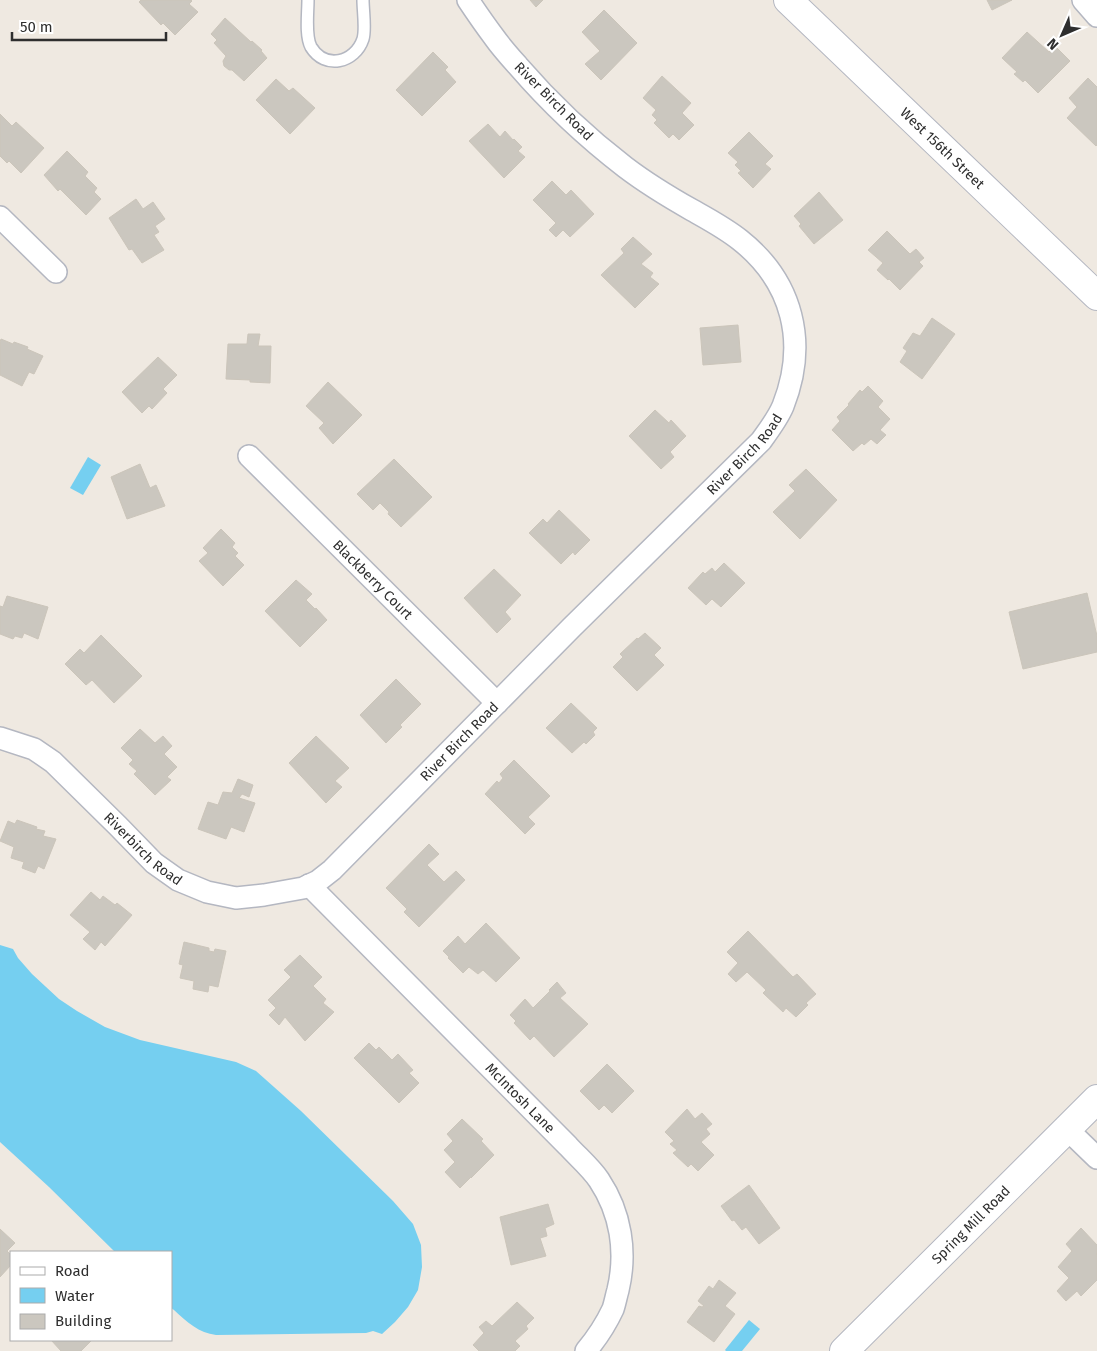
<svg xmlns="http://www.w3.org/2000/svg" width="1097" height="1351" font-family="'Fira Sans',sans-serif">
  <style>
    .water { fill: #75cff0 }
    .building { fill: #cbc7bf; stroke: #cbc5ba }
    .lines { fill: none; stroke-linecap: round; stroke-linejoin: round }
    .lane-casing { stroke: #b4b7c1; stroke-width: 14 }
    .street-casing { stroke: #b4b7c1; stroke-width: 24 }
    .secondary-casing { stroke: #b4b7c1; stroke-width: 30 }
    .lane { stroke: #fff; stroke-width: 11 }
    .street { stroke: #fff; stroke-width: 21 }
    .secondary { stroke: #fff; stroke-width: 28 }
    .labels { text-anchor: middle; stroke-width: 4; stroke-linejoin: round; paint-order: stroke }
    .street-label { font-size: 14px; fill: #2e2e2e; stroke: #fff }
  </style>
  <rect width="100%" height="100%" fill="#efe9e1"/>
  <g class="water">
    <path d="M88 457 101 465 83 495 70 488Z"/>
    <path d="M0 945 13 949 18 958 32 974 59 999 77 1011 105 1027 140 1040 236 1062 256 1071 301 1111 393 1201 413 1224 421 1245 422 1267 418 1290 408 1307 395 1322 382 1334 373 1331 366 1333 216 1335C199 1333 187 1322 174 1310L171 1308V1252H115L49 1187 0 1142Z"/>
    <path d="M749 1320 760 1329 742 1351H726L725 1350Z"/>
  </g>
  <g class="building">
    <path d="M141 0H191L192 1 189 4 198 12 175 35 163 23 161 25 139 2Z"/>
    <path d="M530 0H543L536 7Z"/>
    <path d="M987 0H1012L992 10Z"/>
    <path d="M604 10 637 43 601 80 585 64 600 51 582 32Z"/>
    <path d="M225 18 251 42 252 41 262 50 261 51 267 58 244 81 232 70H229L224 66 223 61 226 56 214 43 217 40 211 34Z"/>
    <path d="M1027 32 1049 52 1055 46 1070 61 1038 93 1025 80 1023 82 1014 74 1017 72 1002 58Z"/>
    <path d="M433 52 448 67 445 70 456 82 422 116 396 90Z"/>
    <path d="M662 76 691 103 682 113 694 125 679 140 673 134 669 138 654 123 657 120 652 115 656 110 643 98Z"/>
    <path d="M1088 78 1097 87V145L1096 146 1067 118 1077 107 1069 98Z"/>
    <path d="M276 79 289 91 293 88 315 108 290 134 256 100Z"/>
    <path d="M0 114 12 126 16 122 44 148 21 173 9 161 7 163 0 156Z"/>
    <path d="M488 124 500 137 505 131 513 140 514 139 522 147 518 151 525 157 504 178 469 141Z"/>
    <path d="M749 132 773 156 765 164 771 169 753 188 738 173 741 171 735 165 738 162 728 153Z"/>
    <path d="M67 151 88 172 85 176 97 188 94 192 101 199 86 215 60 189 58 191 44 175Z"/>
    <path d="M552 181 566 195 571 190 594 214 570 237 563 230 556 237 549 230 556 223 533 200Z"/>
    <path d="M819 192 843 220 814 244 799 226 801 224 794 216Z"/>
    <path d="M136 199 143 209 153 202 165 219 155 226 159 232 154 235 164 250 142 263 132 249 129 250 109 218Z"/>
    <path d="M887 231 910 254 916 249 924 258 919 262 923 266 900 290 889 279 888 280 877 270 883 263 868 250Z"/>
    <path d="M633 237 652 254 641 264 653 273 650 277 659 284 635 308 601 275 624 253 621 249Z"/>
    <path d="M932 318 955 334 922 379 900 362 907 351 903 348 913 333 920 336Z"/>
    <path d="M738 325 741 362 703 365 700 328Z"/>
    <path d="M248 334H260L258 346H271L270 383 250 382V380L226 379 228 344H247Z"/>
    <path d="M1 339 13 344 14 342 28 347 27 349 43 356 34 374 29 372 22 386 0 375V342Z"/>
    <path d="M158 357 177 375 163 389 167 393 152 409 149 406 142 413 122 392Z"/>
    <path d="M328 382 362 415 333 444 319 428 324 423 306 406Z"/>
    <path d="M868 386 883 401 878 407 890 419 880 430 886 435 877 444 871 439 864 445 862 443 853 451 832 430 840 421 837 417 849 405 848 404 860 390 862 392Z"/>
    <path d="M655 410 669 423 671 420 686 436 670 452 674 457 661 469 629 436Z"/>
    <path d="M394 459 432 497 401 527 388 514 389 512 380 503 373 510 357 494Z"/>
    <path d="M140 464 150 488 156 485 165 506 127 519 111 477Z"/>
    <path d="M806 469 837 500 800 539 773 512 795 491 789 485Z"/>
    <path d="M559 510 590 540 575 555 573 552 561 564 529 533 543 519 547 523Z"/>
    <path d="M221 529 235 543 232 547 238 553 235 556 244 565 223 586 199 561 208 553 203 548Z"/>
    <path d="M724 563 745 583 721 607 712 599 706 605 688 588 703 572 705 574 712 568 715 572Z"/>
    <path d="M494 569 521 595 505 612 511 619 497 633 464 598Z"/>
    <path d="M296 580 312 594 306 600 315 609 316 608 327 620 300 647 265 611Z"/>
    <path d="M1087 593 1097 636V652L1023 669 1009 612Z"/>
    <path d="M7 596 48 607 38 639 24 633 22 638 15 636 13 639 0 634V606L3 607Z"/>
    <path d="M645 633 661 648 654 655 664 665 637 691 613 667 623 657 620 654 637 638 638 639Z"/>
    <path d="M101 635 142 676 114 703 92 680 86 685 65 664 80 649 84 653Z"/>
    <path d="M396 679 421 704 400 725 402 727 386 743 360 715Z"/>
    <path d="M571 703 597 728 593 732 595 735 586 744 584 742 572 753 546 728Z"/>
    <path d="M140 729 155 743 163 736 172 746 164 754 177 767 167 777 171 780 155 795 134 774 137 771 129 764 133 760 121 748Z"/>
    <path d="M316 736 349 768 335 781 342 787 326 803 289 763Z"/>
    <path d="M514 760 550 796 528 817 535 824 525 834 485 794 497 781 499 783 503 778 500 774Z"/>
    <path d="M238 779 253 785 249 797 242 794 239 798 255 803 244 832 231 827 226 839 198 829 208 802 218 805 223 792 232 793Z"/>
    <path d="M17 820 37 827 36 829 45 831 43 836 56 839 44 869 38 866 35 873 22 868 24 862 11 858 14 847 0 841 8 821 15 824Z"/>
    <path d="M429 844 439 854 427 865 444 882 456 871 465 880 419 927 404 912 407 909 386 888Z"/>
    <path d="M91 892 100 900 103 896 115 905 117 903 132 915 105 946 101 942 95 950 83 939 90 932 70 915Z"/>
    <path d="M486 923 520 958 496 982 483 970 478 974 469 967 463 973 448 958 449 957 443 951 458 936 465 944Z"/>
    <path d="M748 931 793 977 797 974 816 994 806 1003 808 1005 796 1017 786 1008 783 1012 763 993 766 990 747 972 736 982 728 974 738 963 727 952Z"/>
    <path d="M184 942 209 948V951L214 952 215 949 226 951 218 987 209 985 208 992 193 989 194 981 180 978 183 965 179 964Z"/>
    <path d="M300 955 322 977 313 986 326 999 323 1003 334 1012 305 1041 285 1017 279 1025 269 1015 276 1008 268 1000 291 977 284 970Z"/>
    <path d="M557 982 566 993 560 998 588 1024 554 1057 534 1036 530 1040 514 1023 516 1021 510 1015 525 999 533 1008 550 991 549 990Z"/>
    <path d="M369 1043 376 1050 379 1047 392 1060 398 1054 413 1070 409 1073 419 1083 399 1103 354 1058Z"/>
    <path d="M607 1064 634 1091 612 1113 604 1105 599 1110 580 1091Z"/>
    <path d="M687 1109 695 1119 702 1113 712 1124 706 1129 710 1134 701 1142 714 1155 698 1171 691 1164 688 1167 673 1153 677 1150 670 1144 674 1141 665 1132Z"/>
    <path d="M462 1119 483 1139 481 1141 494 1155 471 1178V1177L460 1188 445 1172 455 1162 444 1150 453 1141 447 1134Z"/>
    <path d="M749 1185 780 1228 759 1244 746 1227 742 1230 734 1220 732 1221 721 1206Z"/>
    <path d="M548 1204 554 1224 545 1228 547 1236 540 1238 546 1256 511 1265 500 1217Z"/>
    <path d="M1081 1228 1097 1245V1253L1096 1254 1097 1255V1280L1081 1296 1077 1291 1066 1301 1057 1291 1069 1278 1058 1267 1072 1251 1066 1244Z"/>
    <path d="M0 1229 15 1243 7 1251 11 1255V1265L0 1277Z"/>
    <path d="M719 1280 736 1293 725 1306 735 1314 714 1342 687 1322 699 1306 702 1307 704 1306 698 1301 709 1286 713 1289Z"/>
    <path d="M517 1302 534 1318 526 1326 528 1329 515 1341 520 1346 515 1351H479L473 1345 484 1333 479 1327 486 1321 492 1326Z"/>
    <path d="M51 1340H92L81 1351H61Z"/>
  </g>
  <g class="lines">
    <g class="lane-casing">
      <path id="lane" d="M308 0C308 13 305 36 311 47 325 70 355 63 363 39 366 29 363 11 363 0"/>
    </g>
    <g class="street-casing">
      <g id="street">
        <path d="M1083 0 1097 16"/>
        <path d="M0 217 56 272"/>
        <path id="s1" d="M249 456 497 703"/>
        <path id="s2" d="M0 738 34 749 53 762 118 826 154 863 178 880 207 892 236 898 264 895 303 888 318 881 332 870 572 627 761 441C769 430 778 418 783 406 808 343 793 282 740 240 725 228 708 219 692 210 669 197 646 183 625 167 586 137 550 103 518 66 510 57 501 47 494 37 485 25 476 12 468 0"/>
        <path id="s3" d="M309 885 568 1146C578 1157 591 1168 599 1180 621 1213 627 1252 618 1290 616 1297 615 1303 613 1309 606 1324 596 1339 586 1351"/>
        <path d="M1067 1129 1097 1158"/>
      </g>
    </g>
    <g class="secondary-casing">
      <g id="secondary">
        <path id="s4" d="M788 0 1097 296"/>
        <path id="s5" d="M844 1351 1097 1099"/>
      </g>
    </g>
    <use href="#lane" class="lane"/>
    <use href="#street" class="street"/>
    <use href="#secondary" class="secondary"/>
  </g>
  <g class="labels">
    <g class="street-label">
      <text transform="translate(554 101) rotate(45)" y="5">River Birch Road</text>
      <text dy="5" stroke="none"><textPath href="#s4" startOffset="214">West 156th Street</textPath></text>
      <text dy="5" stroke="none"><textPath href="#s2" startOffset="980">River Birch Road</textPath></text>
      <text dy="5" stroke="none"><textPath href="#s1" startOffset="175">Blackberry Court</textPath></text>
      <text dy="5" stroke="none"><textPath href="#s2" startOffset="575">River Birch Road</textPath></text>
      <text dy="5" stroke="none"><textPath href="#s2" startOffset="184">Riverbirch Road</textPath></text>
      <text dy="5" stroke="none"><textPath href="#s3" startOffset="300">McIntosh Lane</textPath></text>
      <text dy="5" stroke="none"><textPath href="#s5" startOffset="179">Spring Mill Road</textPath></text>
    </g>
  </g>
  <rect x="10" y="1251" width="162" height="90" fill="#ffffff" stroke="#ababab"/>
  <rect x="20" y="1267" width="25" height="8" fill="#ffffff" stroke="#ababab"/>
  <text x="55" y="1276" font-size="15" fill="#2e2e2e">Road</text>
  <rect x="20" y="1288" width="25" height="15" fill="#75cff0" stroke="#ababab"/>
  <text x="55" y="1301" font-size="15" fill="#2e2e2e">Water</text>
  <rect x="20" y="1314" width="25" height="15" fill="#cbc7bf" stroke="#ababab"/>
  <text x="55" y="1326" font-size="15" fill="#2e2e2e">Building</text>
  <g transform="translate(1062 35) rotate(225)" stroke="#ffffff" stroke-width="4" paint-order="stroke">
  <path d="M0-4L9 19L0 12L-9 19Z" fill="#2e2e2e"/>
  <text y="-8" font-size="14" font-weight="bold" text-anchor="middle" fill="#2e2e2e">N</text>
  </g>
  <path d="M12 32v8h154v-8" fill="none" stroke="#2e2e2e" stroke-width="2.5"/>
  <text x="20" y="32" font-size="15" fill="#2e2e2e" stroke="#ffffff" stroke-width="4" paint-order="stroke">50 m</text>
</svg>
